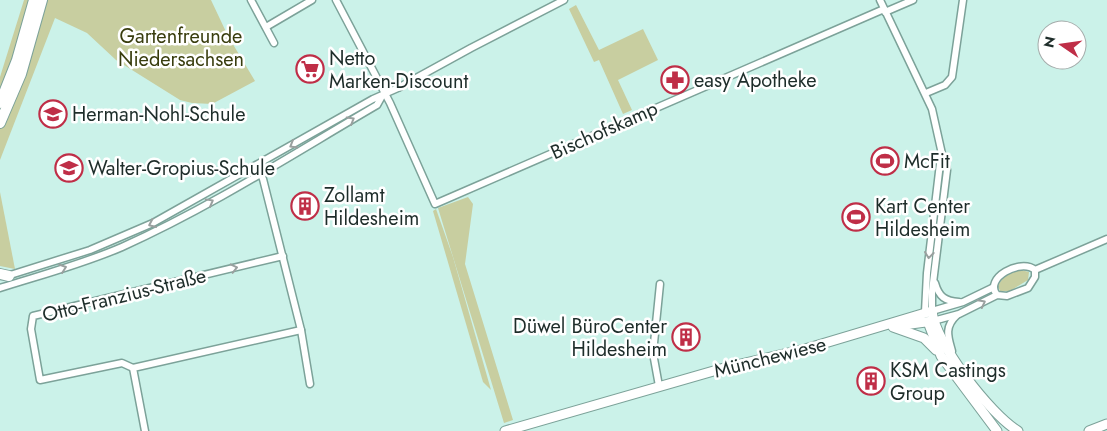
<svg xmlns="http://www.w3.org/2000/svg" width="1107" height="431" font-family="Jost,sans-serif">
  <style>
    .green { fill: #c8cea0 }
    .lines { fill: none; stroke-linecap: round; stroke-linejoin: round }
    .minor-casing { stroke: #7ca299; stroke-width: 9 }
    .major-casing { stroke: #7ca299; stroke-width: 11 }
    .highway-casing { stroke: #7ca299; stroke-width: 12 }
    .minor { stroke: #fff; stroke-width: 6 }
    .major { stroke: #fff; stroke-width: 9 }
    .highway { stroke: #fff; stroke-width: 10 }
    .oneway { stroke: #9aa09f }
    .labels { text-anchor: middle; stroke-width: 5; stroke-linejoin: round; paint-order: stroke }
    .park-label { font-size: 20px; fill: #393d0e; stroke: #fff }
    .poi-label { font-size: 20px; fill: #1e2d2a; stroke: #fff; text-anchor: start }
    .street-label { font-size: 20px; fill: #1e2d2a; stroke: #fff }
  </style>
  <rect width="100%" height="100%" fill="#cbf2e9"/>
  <g class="green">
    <path d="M24 0H211L228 36 255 81 212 104 192 103 180 100 116 60 87 33 55 18 0 160V77Z"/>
    <path d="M576 5 599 50 643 29 658 60 618 80 632 110 623 114 599 60 594 62 569 9Z"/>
    <path d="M0 192 15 269 0 266Z"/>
    <path d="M468 197 473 204 465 264 513 420 504 423 438 208Z"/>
    <path d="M436 209 453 257 491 390 483 382 433 211Z"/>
    <path d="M1021 270 1029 272 1028 280 1010 291H1000L998 286C1002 276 1012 272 1021 270Z"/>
  </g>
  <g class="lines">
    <g class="minor-casing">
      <g id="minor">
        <path d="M251 0 274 43"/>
        <path d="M336 0 390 103 435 204 884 9"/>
        <path d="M880 0 932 109 942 154 947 170 932 291V311L963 302 994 287"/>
        <path d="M885 12 913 0"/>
        <path d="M266 27 312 0"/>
        <path d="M926 93 945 85 952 77 963 0"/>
        <path d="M258 169 263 179 301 330 310 384"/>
        <path d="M1035 270 1107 239"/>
        <path d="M7 276 90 250 153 223 373 99 398 88 471 48 564 0"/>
        <path d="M935 283C939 297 945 301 959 302"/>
        <path d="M0 288C41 275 83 264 122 247 211 207 293 154 377 105L382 96"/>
        <path d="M925 312 927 273 941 155"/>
        <path d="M933 321 959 314 997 295 1007 296 1028 288 1035 277V270C1021 258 983 278 997 295"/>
        <path d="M952 351C948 337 944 327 957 315"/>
        <path d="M133 368 122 363 40 380 31 329 33 316 283 256"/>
        <path d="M659 386 653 353 660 284"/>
        <path d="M145 431 133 368 301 330"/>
      </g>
    </g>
    <g class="major-casing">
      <g id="major">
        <path d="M928 322 941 356 997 431"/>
        <path d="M896 326 933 321"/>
        <path d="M893 327 924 338 936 350"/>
        <path d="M505 431 724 368 805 349 932 311C935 343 990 414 1018 431"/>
        <path d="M1089 431 1107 424"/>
      </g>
    </g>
    <g class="highway-casing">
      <g id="highway">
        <path d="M0 103 17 60 34 0"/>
        <path d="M0 123 21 74 42 0"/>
        <path d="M0 274 9 276"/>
      </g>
    </g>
    <use href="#minor" class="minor"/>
    <use href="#major" class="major"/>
    <use href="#highway" class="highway"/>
  </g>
  <defs><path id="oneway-chevron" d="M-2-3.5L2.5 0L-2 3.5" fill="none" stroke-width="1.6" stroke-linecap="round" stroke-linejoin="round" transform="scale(1.25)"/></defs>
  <g class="oneway">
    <use href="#oneway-chevron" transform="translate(351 120) rotate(-30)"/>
    <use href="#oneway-chevron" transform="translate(293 145) rotate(150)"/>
    <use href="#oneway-chevron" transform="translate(210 202) rotate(-29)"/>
    <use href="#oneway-chevron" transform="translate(152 224) rotate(155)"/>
    <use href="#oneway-chevron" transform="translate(929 255) rotate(97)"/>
    <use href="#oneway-chevron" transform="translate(63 268) rotate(-19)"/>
    <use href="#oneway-chevron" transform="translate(234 268) rotate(-13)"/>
    <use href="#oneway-chevron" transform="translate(982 303) rotate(-27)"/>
  </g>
  <defs>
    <g id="supermarket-ring" transform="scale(1.4375)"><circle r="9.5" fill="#fff" stroke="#bf2e47" stroke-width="1.5"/><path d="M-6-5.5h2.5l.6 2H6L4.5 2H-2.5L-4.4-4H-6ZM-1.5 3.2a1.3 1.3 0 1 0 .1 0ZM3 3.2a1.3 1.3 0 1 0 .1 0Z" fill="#bf2e47"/></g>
    <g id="pharmacy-ring" transform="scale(1.4375)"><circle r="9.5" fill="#fff" stroke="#bf2e47" stroke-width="1.5"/><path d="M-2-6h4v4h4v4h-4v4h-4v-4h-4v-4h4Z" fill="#bf2e47"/></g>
    <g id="school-ring" transform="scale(1.4375)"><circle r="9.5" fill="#fff" stroke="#bf2e47" stroke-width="1.5"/><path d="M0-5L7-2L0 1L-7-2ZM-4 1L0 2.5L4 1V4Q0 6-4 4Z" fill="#bf2e47"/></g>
    <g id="stadium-ring" transform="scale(1.4375)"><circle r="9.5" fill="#fff" stroke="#bf2e47" stroke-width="1.5"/><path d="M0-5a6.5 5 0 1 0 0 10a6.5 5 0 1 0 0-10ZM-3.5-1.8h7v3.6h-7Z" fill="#bf2e47"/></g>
    <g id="building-ring" transform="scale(1.4375)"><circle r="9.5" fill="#fff" stroke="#bf2e47" stroke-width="1.5"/><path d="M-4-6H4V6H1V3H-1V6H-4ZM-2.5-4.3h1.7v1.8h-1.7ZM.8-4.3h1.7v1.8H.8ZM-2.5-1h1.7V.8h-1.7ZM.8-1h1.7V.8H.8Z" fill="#bf2e47"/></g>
  </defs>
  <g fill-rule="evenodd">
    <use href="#supermarket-ring" x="310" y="69"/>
    <use href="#pharmacy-ring" x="675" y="80"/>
    <use href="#school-ring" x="53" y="114"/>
    <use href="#stadium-ring" x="885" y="161"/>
    <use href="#school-ring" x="69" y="168"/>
    <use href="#building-ring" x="305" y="206"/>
    <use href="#stadium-ring" x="856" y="217"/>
    <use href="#building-ring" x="686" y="337"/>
    <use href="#building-ring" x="871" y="381"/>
  </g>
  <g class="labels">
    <g class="park-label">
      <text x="181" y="43">Gartenfreunde<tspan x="181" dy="23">Niedersachsen</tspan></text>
    </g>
    <g class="poi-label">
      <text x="329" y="65">Netto<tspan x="329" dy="23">Marken-Discount</tspan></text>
      <text x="694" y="87">easy Apotheke</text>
      <text x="72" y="121">Herman-Nohl-Schule</text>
      <text x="904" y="168">McFit</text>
      <text x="88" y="175">Walter-Gropius-Schule</text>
      <text x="324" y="202">Zollamt<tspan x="324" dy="23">Hildesheim</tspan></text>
      <text x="875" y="213">Kart Center<tspan x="875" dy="23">Hildesheim</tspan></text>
      <text x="667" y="333" text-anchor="end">Düwel BüroCenter<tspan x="667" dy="23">Hildesheim</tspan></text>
      <text x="890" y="377">KSM Castings<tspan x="890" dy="23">Group</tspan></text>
    </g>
    <g class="street-label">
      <text transform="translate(604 130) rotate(-24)" y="7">Bischofskamp</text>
      <text transform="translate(124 295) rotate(-14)" y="7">Otto-Franzius-Straße</text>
      <text transform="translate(770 357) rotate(-14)" y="7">Münchewiese</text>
    </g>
  </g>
  <g transform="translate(1062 45) rotate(283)"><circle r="24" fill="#ffffff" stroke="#a5abaa"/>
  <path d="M0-4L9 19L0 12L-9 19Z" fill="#bf2e47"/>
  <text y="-8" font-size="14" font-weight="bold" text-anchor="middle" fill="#1e2d2a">N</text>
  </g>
</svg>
